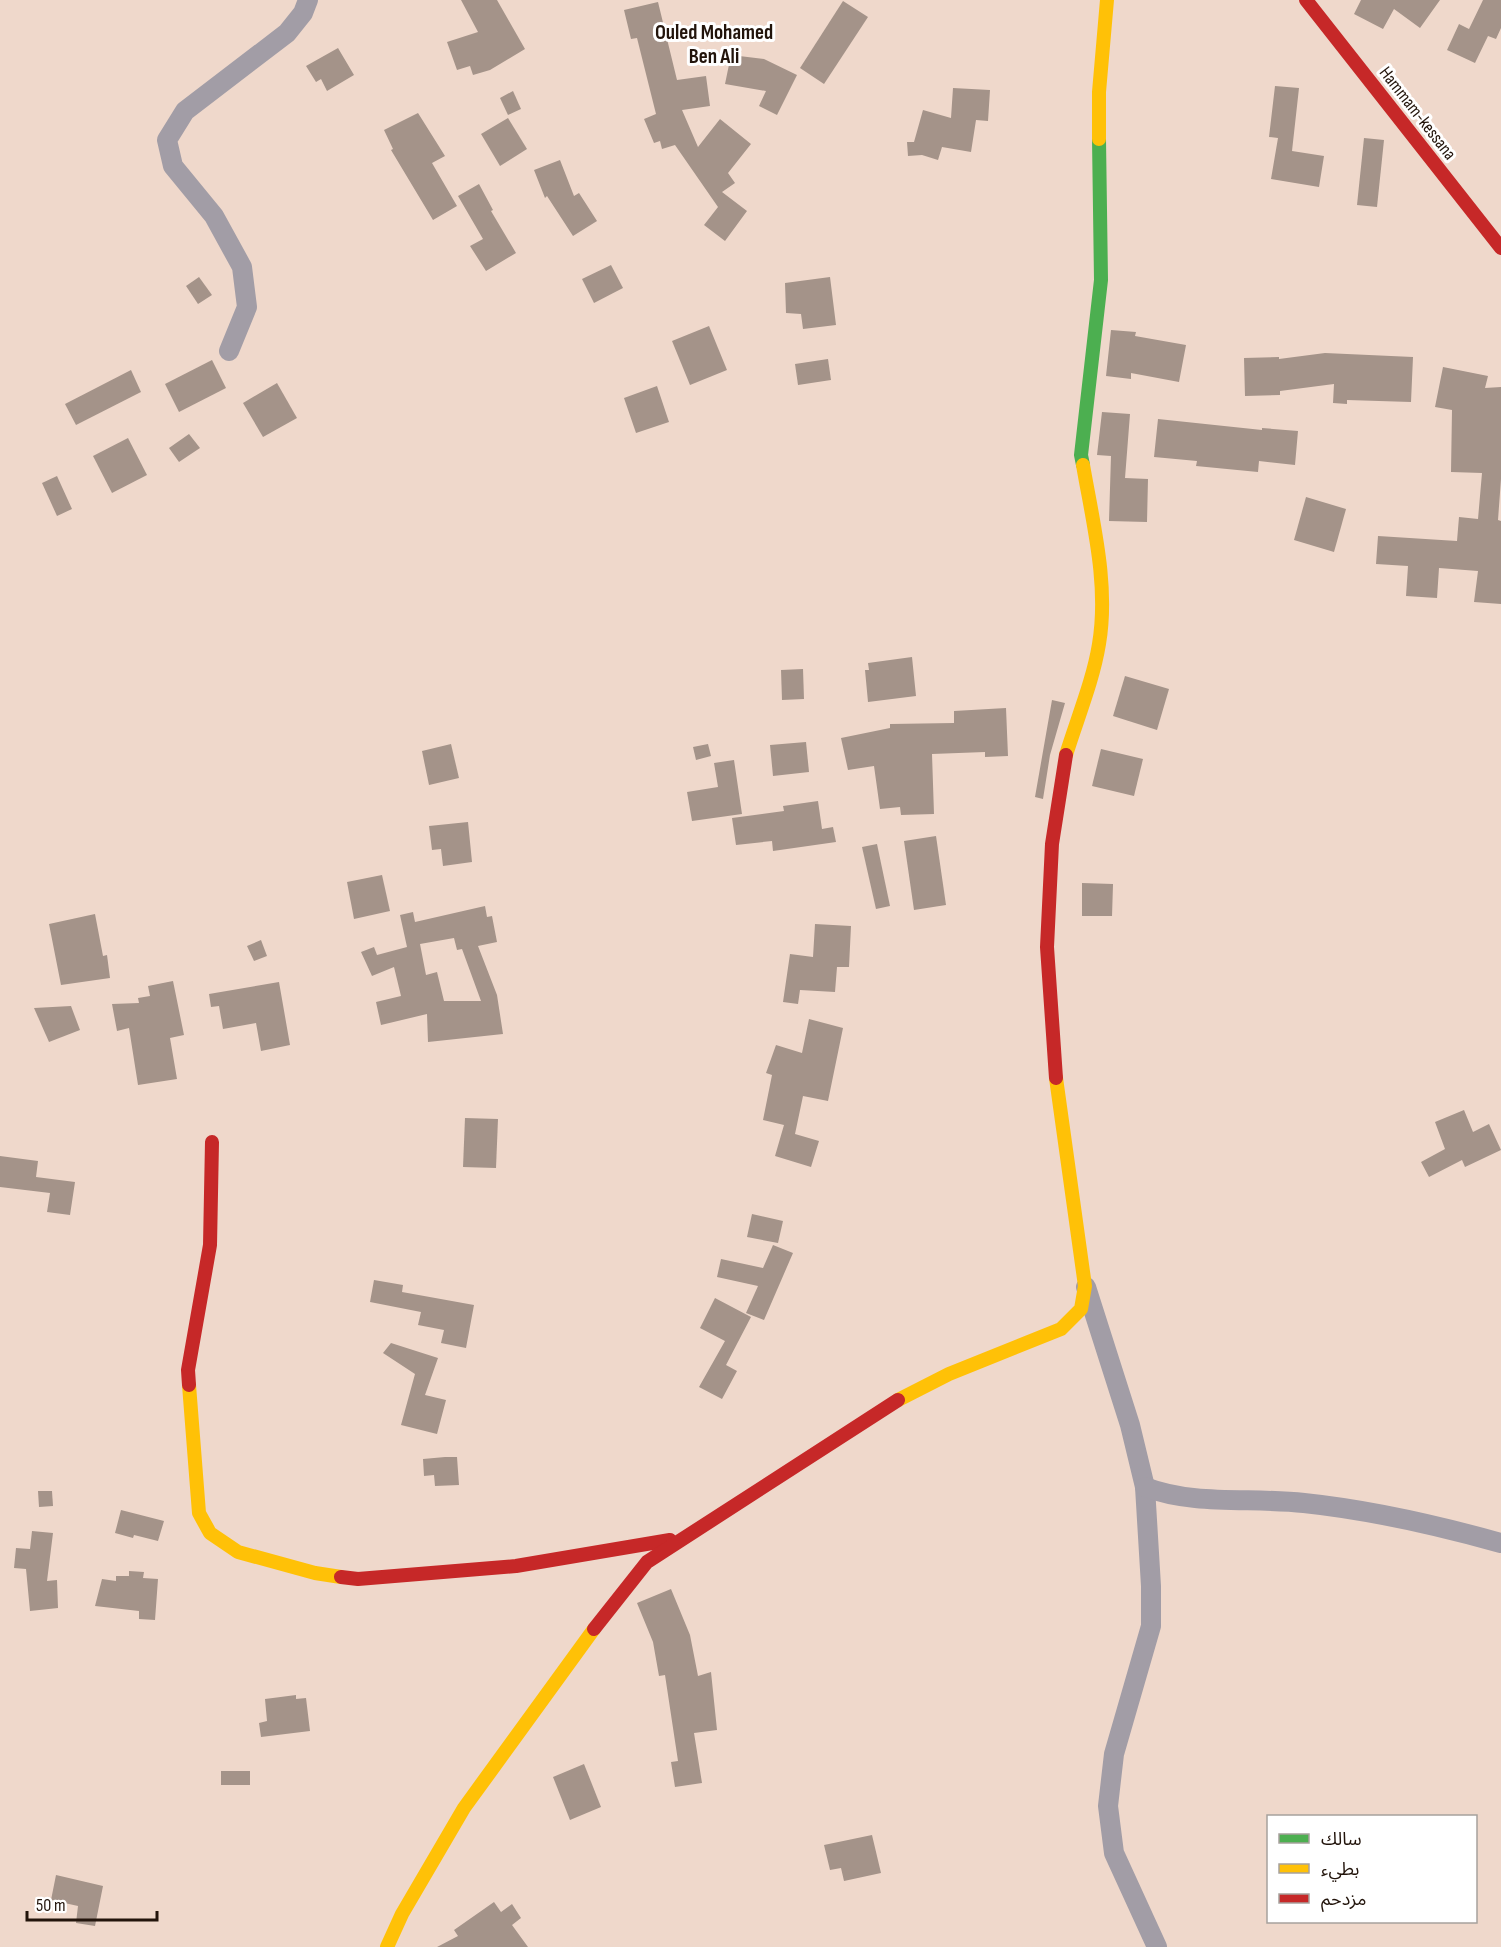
<svg xmlns="http://www.w3.org/2000/svg" width="1501" height="1947" font-family="'Sofia Sans Condensed','Noto Sans Arabic',sans-serif">
  <style>
    .building { fill: #a49389; fill-rule: evenodd }
    .lines { fill: none; stroke-linecap: round; stroke-linejoin: round }
    .street { stroke: #a29da6; stroke-width: 20 }
    .fast { stroke: #4caf50; stroke-width: 14 }
    .slow { stroke: #ffc107; stroke-width: 14 }
    .jam { stroke: #c62828; stroke-width: 14 }
    .labels { text-anchor: middle; stroke-width: 6; stroke-linejoin: round; paint-order: stroke }
    .street-label { font-size: 18px; fill: #22140b; stroke: #fff }
    .quarter-label { font-size: 21px; font-weight: bold; fill: #22140b; stroke: #fff }
  </style>
  <rect width="100%" height="100%" fill="#efd8cb"/>
  <g class="building">
    <path d="M461 0H497L525 49 490 70 473 75 470 66 457 70 447 42 478 32Z"/>
    <path d="M1361 0H1440L1420 28 1394 9 1383 29 1354 14Z"/>
    <path d="M1483 0H1501V28L1496 39 1488 36 1475 63 1447 50 1459 24 1469 29Z"/>
    <path d="M843 1 868 17 824 84 800 68Z"/>
    <path d="M658 2 677 80 706 76 710 106 682 110 698 147 720 119 751 144 728 173 735 183 722 192 747 211 725 241 704 225 718 207 675 145 662 149 660 141 654 143 644 119 656 114 637 38 631 39 624 10Z"/>
    <path d="M338 48 354 75 327 91 321 79 316 82 306 66Z"/>
    <path d="M731 55 764 59 797 75 777 115 759 106 766 91 725 84Z"/>
    <path d="M1275 86 1299 88 1292 151 1324 156 1319 187 1271 179 1278 138 1269 137Z"/>
    <path d="M953 88 990 90 988 121 976 120 971 152 942 147 938 160 922 155 908 156 907 142H914L923 110 951 118Z"/>
    <path d="M513 91 521 109 508 115 500 98Z"/>
    <path d="M418 113 445 156 432 163 457 206 433 220 391 150 393 149 384 130Z"/>
    <path d="M508 118 527 149 500 166 481 134Z"/>
    <path d="M1364 138 1384 140 1377 207 1357 205Z"/>
    <path d="M560 160 574 196 579 193 597 221 573 236 547 196 545 198 534 170Z"/>
    <path d="M479 184 493 210 491 211 516 253 486 271 470 246 483 239 458 196Z"/>
    <path d="M611 265 623 288 594 303 582 279Z"/>
    <path d="M199 277 212 295 198 304 186 286Z"/>
    <path d="M830 277 836 325 803 329 801 314 786 313 785 283Z"/>
    <path d="M709 326 727 370 690 385 672 341Z"/>
    <path d="M1111 330 1136 332 1135 336 1186 345 1179 382 1131 373V379L1106 376Z"/>
    <path d="M1325 353 1413 357 1411 402 1347 400V404L1333 403 1334 384 1280 391V395L1245 396 1244 358 1279 357V359Z"/>
    <path d="M828 359 831 380 798 385 795 364Z"/>
    <path d="M212 360 226 388 179 412 165 384Z"/>
    <path d="M1443 367 1488 376 1485 388 1501 387V479L1498 520 1501 521V604L1474 602 1478 571 1439 568 1437 598 1406 596 1408 566 1376 564 1378 536 1457 541 1459 517 1478 519 1482 473 1451 472 1452 410 1435 407Z"/>
    <path d="M131 370 141 392 76 425 65 404Z"/>
    <path d="M277 383 297 418 263 437 243 403Z"/>
    <path d="M657 386 669 422 636 433 624 398Z"/>
    <path d="M1102 412 1130 414 1125 478 1148 479 1147 522 1109 521 1111 456 1097 455Z"/>
    <path d="M1158 419 1262 430V428L1298 431 1295 465 1259 461 1258 472 1196 466 1197 461 1154 457Z"/>
    <path d="M189 434 200 448 179 462 169 448Z"/>
    <path d="M128 438 147 475 112 493 93 456Z"/>
    <path d="M57 476 72 509 57 516 42 483Z"/>
    <path d="M1306 497 1346 509 1334 552 1294 540Z"/>
    <path d="M912 657 916 696 868 702 865 670H869L868 663Z"/>
    <path d="M803 669 804 699 782 700 781 670Z"/>
    <path d="M1125 676 1169 689 1157 730 1113 716Z"/>
    <path d="M1052 700 1065 703 1050 755 1043 799 1035 797Z"/>
    <path d="M1006 708 1008 756 985 757V752L932 754 934 814 901 815 900 807 880 809 874 766 848 770 841 738 890 728V724L954 723V711Z"/>
    <path d="M806 742 809 772 773 776 770 745Z"/>
    <path d="M451 744 459 778 429 785 422 751Z"/>
    <path d="M708 744 711 756 696 760 693 747Z"/>
    <path d="M1101 749 1143 759 1134 796 1092 786Z"/>
    <path d="M734 760 742 814 692 821 687 792 718 787 714 763Z"/>
    <path d="M818 801 822 829 833 827 836 842 773 851 772 841 736 845 732 818 784 811 783 806Z"/>
    <path d="M468 822 472 862 443 866 441 849 432 850 429 826Z"/>
    <path d="M936 836 946 905 914 910 904 841Z"/>
    <path d="M877 844 890 906 876 909 862 847Z"/>
    <path d="M382 875 390 911 354 919 347 882Z"/>
    <path d="M1082 883 1113 884 1112 916H1082Z"/>
    <path d="M485 906 487 917 492 916 497 942 478 946 497 995 503 1034 428 1042 427 1014 381 1025 376 1002 401 996 394 967 372 976 361 952 374 947 377 955 407 947 400 915 413 912 415 922ZM454 938 457 950 462 949 481 1001H444L437 972 426 975 420 944Z"/>
    <path d="M95 914 103 956 107 955 110 978 61 985 49 924Z"/>
    <path d="M815 924 851 926 849 967H837L835 992 800 990 798 1004 783 1002 790 954 813 957Z"/>
    <path d="M261 940 267 956 254 961 247 946Z"/>
    <path d="M173 981 184 1035 170 1038 177 1079 138 1085 129 1028 117 1031 112 1004 139 1003 138 998 150 996 148 986Z"/>
    <path d="M279 982 290 1045 261 1051 256 1023 223 1029 219 1006 211 1007 209 994Z"/>
    <path d="M71 1006 80 1030 49 1042 34 1008Z"/>
    <path d="M809 1019 843 1028 828 1101 803 1096 795 1134 819 1141 811 1167 775 1156 784 1125 763 1120 772 1075 766 1073 776 1045 802 1053Z"/>
    <path d="M1464 1110 1473 1132 1489 1124 1501 1150 1465 1167 1462 1160 1429 1177 1421 1162 1445 1149 1435 1122Z"/>
    <path d="M465 1118 498 1119 496 1168 463 1167Z"/>
    <path d="M0 1156 38 1161 36 1177 75 1182 70 1215 47 1212 50 1193 0 1187Z"/>
    <path d="M752 1214 783 1221 778 1243 747 1237Z"/>
    <path d="M773 1245 793 1253 764 1320 746 1313 758 1286 717 1277 721 1259 763 1268Z"/>
    <path d="M374 1280 403 1285 402 1292 474 1305 466 1348 441 1343 444 1330 418 1325 421 1312 370 1302Z"/>
    <path d="M715 1298 751 1317 726 1365 737 1371 722 1399 699 1387 725 1341 700 1328Z"/>
    <path d="M391 1343 438 1358 425 1395 446 1400 437 1434 401 1425 415 1374 383 1353Z"/>
    <path d="M445 1457H457L459 1485 435 1486 434 1475 424 1476 423 1459Z"/>
    <path d="M38 1491H52L53 1506 39 1507Z"/>
    <path d="M121 1510 164 1521 158 1541 134 1535 133 1538 115 1533Z"/>
    <path d="M32 1531 53 1533 47 1581 57 1580 58 1608 30 1611 26 1569 14 1568 16 1548 30 1549Z"/>
    <path d="M129 1571 144 1572 143 1578 158 1579 155 1620 139 1619V1611L95 1606 102 1579 116 1581V1576H129Z"/>
    <path d="M671 1589 690 1635 698 1676 711 1672 717 1730 694 1733 702 1783 675 1787 671 1762 678 1761 665 1675 659 1676 653 1642 637 1603Z"/>
    <path d="M296 1695V1699L306 1698 310 1731 261 1737 259 1723 267 1721 265 1699Z"/>
    <path d="M584 1764 601 1807 570 1820 553 1777Z"/>
    <rect x="221" y="1771" width="29" height="14"/>
    <path d="M872 1835 881 1873 844 1881 841 1868 830 1870 824 1845Z"/>
    <path d="M56 1875 103 1886 95 1926 76 1923 78 1906 51 1900Z"/>
    <path d="M494 1902 501 1912 512 1904 521 1918 512 1925 528 1947H437L458 1936 454 1930Z"/>
  </g>
  <g class="lines">
    <g class="street">
      <path d="M229 351 247 307 242 267 214 216 173 166 167 140 185 111 287 33 303 13 308 0"/>
      <path d="M1086 1287 1130 1425 1145 1487 1151 1586V1626L1114 1754 1108 1806 1114 1853 1157 1947"/>
      <path d="M1145 1487C1195 1506 1251 1497 1304 1503 1371 1510 1436 1525 1501 1543"/>
    </g>
    <path class="fast" d="M1083 465 1081 455 1101 280 1099 139"/>
    <g class="slow">
      <path d="M1099 139V92L1107 0"/>
      <path d="M1066 755C1077 719 1093 681 1099 644 1109 585 1093 523 1083 465"/>
      <path d="M189 1385 199 1513 210 1533 238 1552 315 1573 341 1577"/>
      <path d="M898 1400 949 1374 1061 1329 1081 1309 1085 1286 1056 1078"/>
      <path d="M387 1947 402 1914 464 1808 594 1629"/>
    </g>
    <g class="jam">
      <path d="M1306 0 1501 248"/>
      <path d="M1056 1078 1047 947 1052 844 1066 755"/>
      <path d="M189 1385 188 1370 210 1245 212 1142"/>
      <path d="M341 1577 358 1579 516 1566 670 1540"/>
      <path d="M594 1629 647 1562 898 1400"/>
    </g>
  </g>
  <g class="labels">
    <g class="street-label">
      <text transform="translate(1418 113) rotate(52)" y="6">Hammam-kessana</text>
    </g>
    <g class="quarter-label">
      <text x="714" y="39">Ouled Mohamed<tspan x="714" dy="24">Ben Ali</tspan></text>
    </g>
  </g>
  <rect x="1267" y="1815" width="210" height="108" fill="#ffffff" stroke="#a7a19d" stroke-width="1.5"/>
  <rect x="1279" y="1834" width="30" height="9" fill="#4caf50" stroke="#a7a19d" stroke-width="1.5"/>
  <text x="1321" y="1845" font-size="18" fill="#22140b">سالك</text>
  <rect x="1279" y="1864" width="30" height="9" fill="#ffc107" stroke="#a7a19d" stroke-width="1.5"/>
  <text x="1321" y="1875" font-size="18" fill="#22140b">بطيء</text>
  <rect x="1279" y="1894" width="30" height="9" fill="#c62828" stroke="#a7a19d" stroke-width="1.5"/>
  <text x="1321" y="1905" font-size="18" fill="#22140b">مزدحم</text>
  <path d="M27 1911v9h130v-9" fill="none" stroke="#22140b" stroke-width="3"/>
  <text x="36" y="1911" font-size="18" fill="#22140b" stroke="#ffffff" stroke-width="4.5" paint-order="stroke">50 m</text>
</svg>
